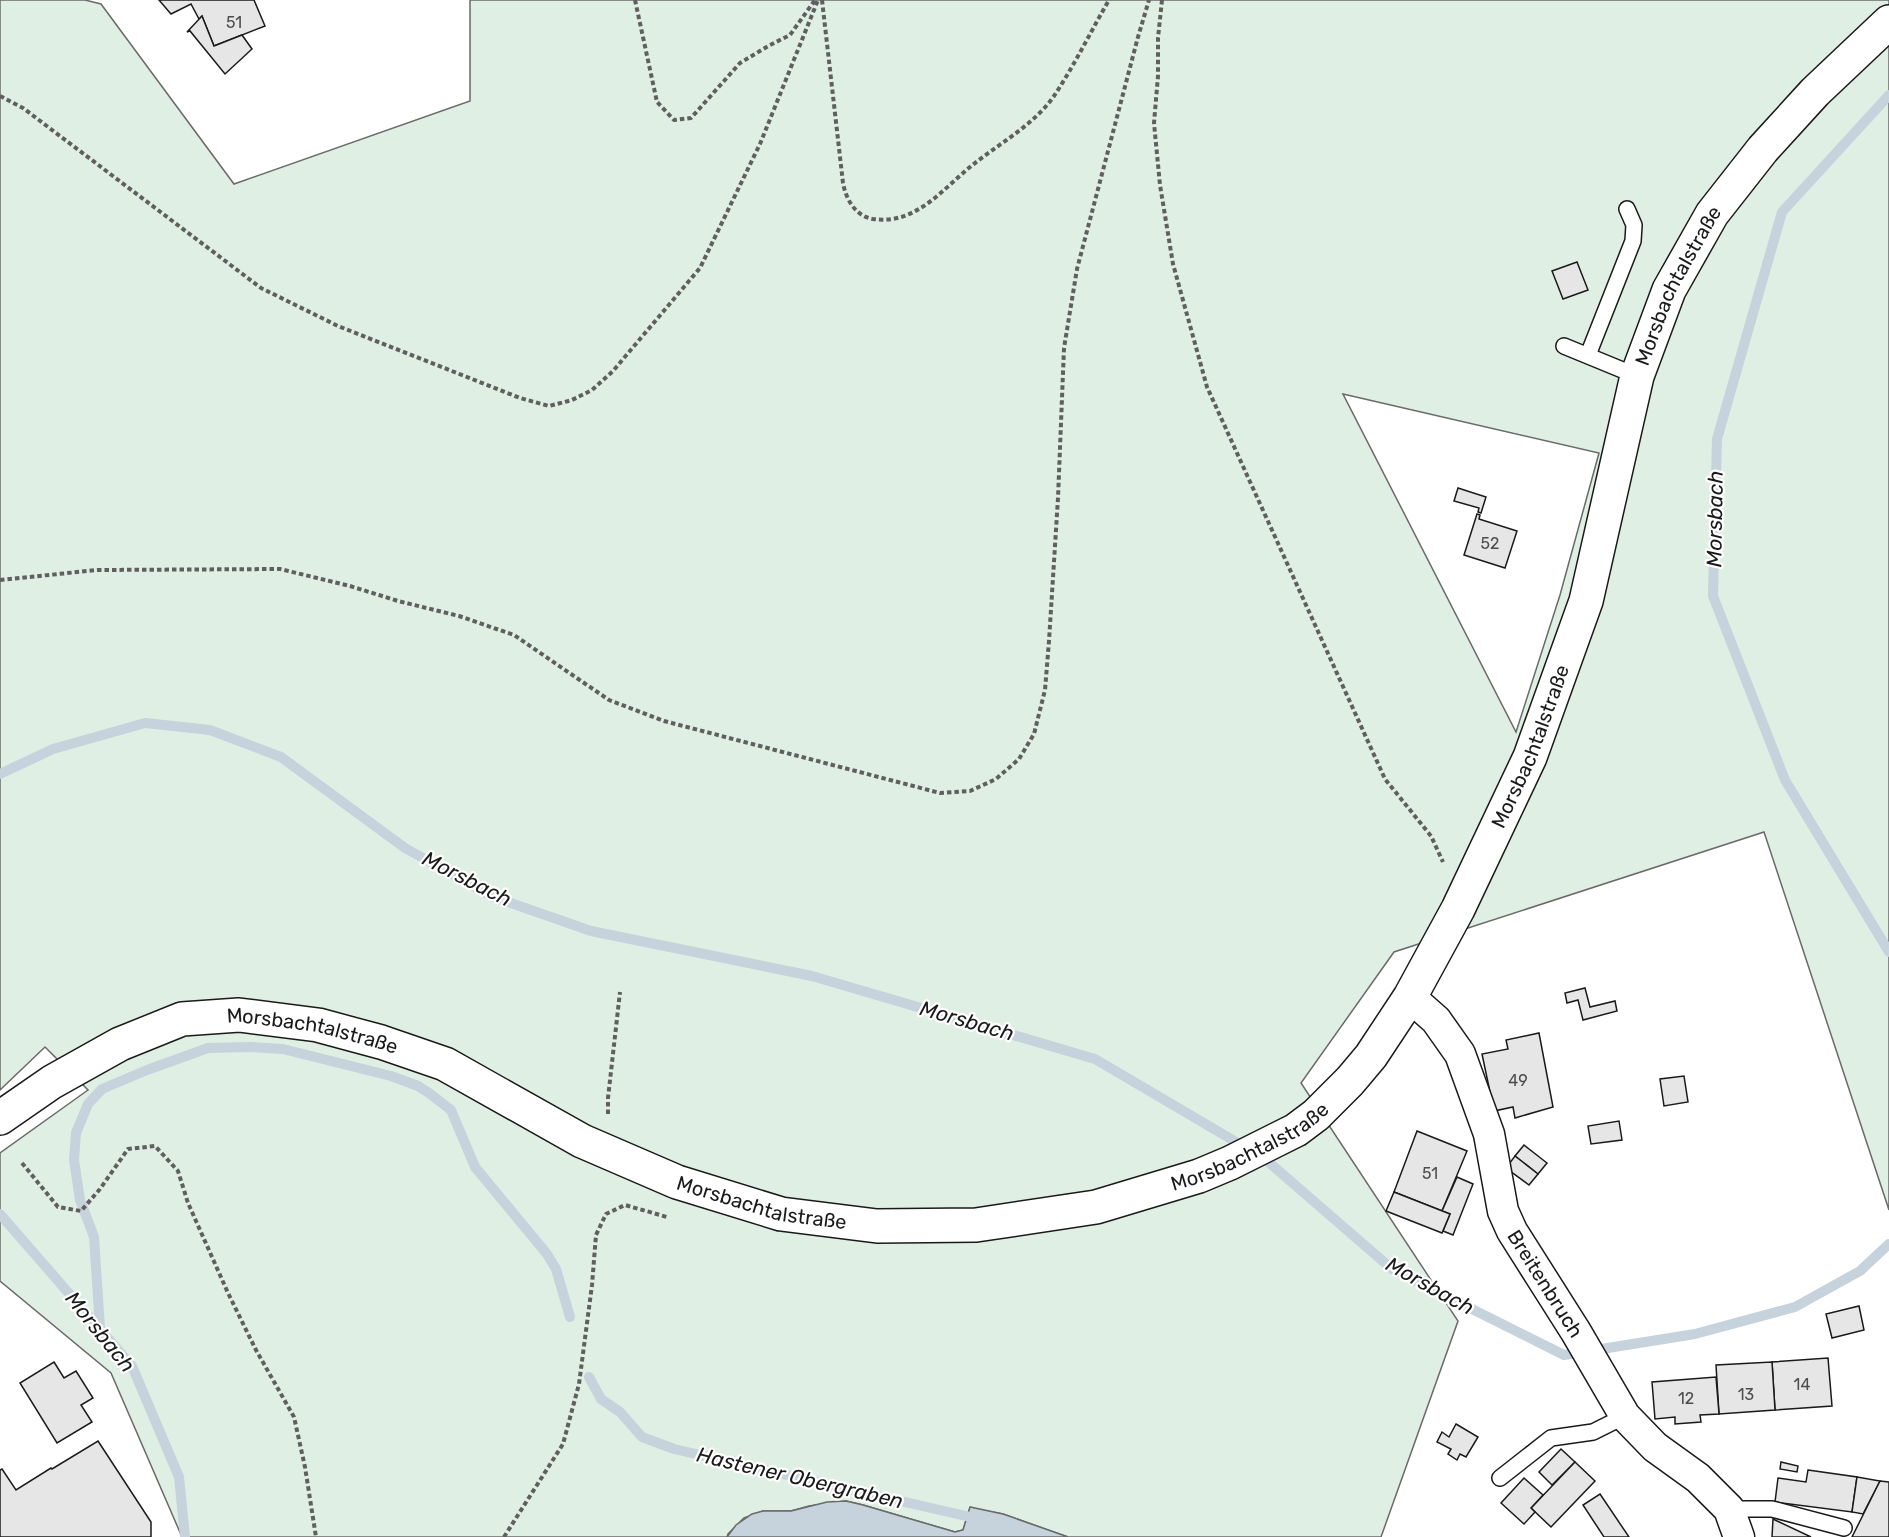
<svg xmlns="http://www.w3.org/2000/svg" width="1889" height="1537" font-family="Rubik,sans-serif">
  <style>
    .green { fill: #e0efe3; stroke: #6a6a6a; stroke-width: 1.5; fill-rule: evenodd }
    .water { fill: #c6d2dc; stroke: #6a6a6a; stroke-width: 1.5 }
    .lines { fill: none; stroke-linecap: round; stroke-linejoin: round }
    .stream { stroke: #c6d2dc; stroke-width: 10 }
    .building { fill: #e6e6e6; stroke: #1a1a1a; stroke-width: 1.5 }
    .lane-casing { stroke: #1a1a1a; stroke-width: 18 }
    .street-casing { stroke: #1a1a1a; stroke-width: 33 }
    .secondary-casing { stroke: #1a1a1a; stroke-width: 36 }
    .path { stroke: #5f5f5f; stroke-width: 4; stroke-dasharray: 4.5 3; stroke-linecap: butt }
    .lane { stroke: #fff; stroke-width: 15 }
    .street { stroke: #fff; stroke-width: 30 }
    .secondary { stroke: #fff; stroke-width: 33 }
    .labels { text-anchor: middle; stroke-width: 4.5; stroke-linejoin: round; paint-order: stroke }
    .number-label { font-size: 16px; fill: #4d4d4d }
    .street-label { font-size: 20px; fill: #1a1a1a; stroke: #fff }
    .water-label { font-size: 21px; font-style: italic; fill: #1a1a1a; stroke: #fff }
  </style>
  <rect width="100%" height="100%" fill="#fff"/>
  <path class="green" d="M0 0H85L101 4 234 184 470 101V0H1889V1210L1764 832 1394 952 1301 1083 1458 1321 1381 1537H1068L1003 1514 970 1508 963 1530 955 1532 863 1505 846 1501 809 1506 791 1511H763L744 1518 728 1534 727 1537H182L111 1373 0 1281V1153L88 1090 45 1047 0 1090ZM1343 394 1599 453 1560 595 1516 732Z"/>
  <path class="water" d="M846 1501 863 1505 955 1532 963 1530 970 1507 1003 1514 1068 1537H727L736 1525 752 1514 763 1511H791L827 1502Z"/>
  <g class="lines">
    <g class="stream">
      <path d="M1889 95 1782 212 1717 439 1713 596 1785 780 1889 952"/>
      <path d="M0 774 53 749 145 723 210 730 281 757 405 848 491 896 591 931 812 976 1095 1059 1265 1159 1392 1269 1564 1355 1695 1334 1795 1307 1860 1271 1889 1244"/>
      <path d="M0 1214 132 1366 179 1477 185 1537"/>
      <path d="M100 1328 94 1237 80 1200 74 1160 76 1133 88 1104 102 1089 147 1070 208 1048 250 1047 283 1049 391 1076 418 1086 429 1093 451 1110 475 1167 547 1254 556 1269 570 1317"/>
      <path d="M589 1377 601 1399 620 1412 642 1437 674 1449 979 1519"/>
    </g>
  </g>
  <g class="building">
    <path d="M159 0H254L265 26 214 46 202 16 199 19 191 4 171 14Z"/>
    <path d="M202 16 214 46 242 35 252 49 225 74 190 31 187 32Z"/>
    <path d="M1577 262 1588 290 1563 299 1552 271Z"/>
    <path d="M1458 488 1486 497 1481 513 1478 512 1479 508 1454 501Z"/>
    <path d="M1477 514 1480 515 1479 519 1517 531 1505 568 1464 555Z"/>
    <path d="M1585 988 1590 1007 1615 1001 1617 1011 1583 1020 1578 1000 1567 1003 1565 993Z"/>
    <path d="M1539 1033 1553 1107 1515 1118 1513 1107 1494 1111 1482 1054 1508 1049 1506 1040Z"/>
    <path d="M1684 1076 1688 1102 1664 1106 1660 1079Z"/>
    <path d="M1619 1121 1622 1140 1591 1144 1588 1126Z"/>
    <path d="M1417 1131 1467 1151 1442 1211 1394 1192Z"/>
    <path d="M1524 1145 1547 1163 1538 1174 1515 1156Z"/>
    <path d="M1515 1156 1538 1174 1529 1185 1506 1168Z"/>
    <path d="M1457 1177 1473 1184 1453 1235 1443 1231 1450 1214 1442 1211Z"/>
    <path d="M1394 1192 1450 1214 1442 1233 1386 1211Z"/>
    <path d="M1859 1306 1864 1330 1832 1338 1826 1314Z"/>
    <path d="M1828 1358 1832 1406 1775 1410 1772 1362Z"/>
    <path d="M54 1362 64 1378 76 1371 93 1398 81 1405 92 1422 57 1443 20 1383Z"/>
    <path d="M1772 1362 1775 1410 1719 1414 1716 1365Z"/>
    <path d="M1716 1377 1719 1414 1700 1415 1701 1422 1675 1424V1417L1655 1419 1652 1382Z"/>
    <path d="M1456 1424 1478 1437 1466 1457 1460 1454 1457 1460 1448 1454 1451 1449 1437 1442 1442 1432 1449 1437Z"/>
    <path d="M98 1441 151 1522V1537H0V1470L2 1469 16 1490 51 1468 52 1469Z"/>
    <path d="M1561 1449 1575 1462 1552 1485 1539 1472Z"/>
    <path d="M1575 1462 1595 1481 1551 1527 1531 1508Z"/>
    <path d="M1781 1462 1798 1466 1797 1472 1780 1469Z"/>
    <path d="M1808 1470 1857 1477 1852 1512 1775 1502 1778 1478 1806 1482Z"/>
    <path d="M1857 1477 1880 1481 1863 1514 1852 1512Z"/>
    <path d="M1524 1478 1543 1495 1531 1508 1535 1512 1524 1524 1501 1503Z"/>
    <path d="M1880 1481 1889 1482V1537H1852Z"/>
    <path d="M1600 1494 1629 1537H1604L1583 1505Z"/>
    <path d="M1773 1519 1811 1537H1772Z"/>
  </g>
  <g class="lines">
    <g class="lane-casing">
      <g id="lane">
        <path d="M1564 346 1637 376"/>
        <path d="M1588 355 1633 241 1634 225 1627 209"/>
        <path d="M1500 1478 1551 1438 1593 1432 1625 1416"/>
        <path d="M1729 1509H1772L1844 1528"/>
      </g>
    </g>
    <g class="street-casing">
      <g id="street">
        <path id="s1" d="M1410 997 1436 1020 1460 1054 1489 1134 1503 1211 1512 1231 1576 1332 1625 1416 1655 1447 1698 1478 1729 1509 1739 1537"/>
      </g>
    </g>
    <g class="secondary-casing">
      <g id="secondary">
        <path id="s2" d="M0 1118 52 1082 120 1044 182 1019 239 1015 318 1025 381 1042 445 1064 582 1141 677 1182 781 1214 877 1226 976 1225 1096 1207 1199 1176 1230 1163 1296 1130 1316 1115 1350 1081 1371 1056 1410 997 1458 909 1530 757 1586 601 1637 376 1669 290 1712 214 1763 149 1815 92 1889 22"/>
      </g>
    </g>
    <g class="path">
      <path d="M635 0 657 102 674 120 691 118 740 63 770 45 790 35 815 0"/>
      <path d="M822 0 843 183C846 199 855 216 873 219 915 225 941 191 970 167 998 144 1033 126 1054 96 1074 66 1091 31 1109 0"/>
      <path d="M1162 0 1158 38V76L1154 123 1160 185 1173 264 1207 387 1385 779 1431 836 1443 862"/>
      <path d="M0 96 23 108 261 288 338 326 520 398 549 406 572 400 592 390 613 371 700 268 760 144 818 0"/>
      <path d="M0 580 97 570 280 569 350 586 398 601 459 616 514 635 609 700 664 721 940 793 970 791 996 779 1019 759 1034 734 1045 690 1049 641 1058 498 1064 348 1077 269 1138 37 1149 0"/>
      <path d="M608 1114V1098L620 992"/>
      <path d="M22 1163 58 1207 81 1211 100 1189 128 1149 155 1146 178 1171 188 1203 228 1293 256 1350 294 1417 305 1467 316 1537"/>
      <path d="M504 1537 563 1444 579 1384 592 1285 596 1235 606 1214 625 1205 667 1217"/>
    </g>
    <use href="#lane" class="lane"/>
    <use href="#street" class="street"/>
    <use href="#secondary" class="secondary"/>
  </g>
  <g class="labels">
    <g class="number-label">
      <text x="234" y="28">51</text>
      <text x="1490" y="549">52</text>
      <text x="1518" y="1086">49</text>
      <text x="1430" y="1179">51</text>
      <text x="1802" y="1390">14</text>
      <text x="1746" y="1400">13</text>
      <text x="1686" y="1404">12</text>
    </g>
    <g class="street-label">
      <text dy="7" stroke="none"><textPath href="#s2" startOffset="2320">Morsbachtalstraße</textPath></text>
      <text dy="7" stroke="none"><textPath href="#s2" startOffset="1834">Morsbachtalstraße</textPath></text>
      <text dy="7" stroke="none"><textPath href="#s2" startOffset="340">Morsbachtalstraße</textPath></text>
      <text dy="7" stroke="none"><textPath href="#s2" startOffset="1330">Morsbachtalstraße</textPath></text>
      <text dy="7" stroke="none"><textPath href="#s2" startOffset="826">Morsbachtalstraße</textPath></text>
      <text dy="7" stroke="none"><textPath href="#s1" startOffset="324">Breitenbruch</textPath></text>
    </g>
    <g class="water-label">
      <text transform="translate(1715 519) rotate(-89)" y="7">Morsbach</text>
      <text transform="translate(467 879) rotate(27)" y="7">Morsbach</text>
      <text transform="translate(967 1021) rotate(16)" y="7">Morsbach</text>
      <text transform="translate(1430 1286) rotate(29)" y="7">Morsbach</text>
      <text transform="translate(100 1332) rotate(51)" y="7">Morsbach</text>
      <text transform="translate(800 1478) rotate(13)" y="7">Hastener Obergraben</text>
    </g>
  </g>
</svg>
